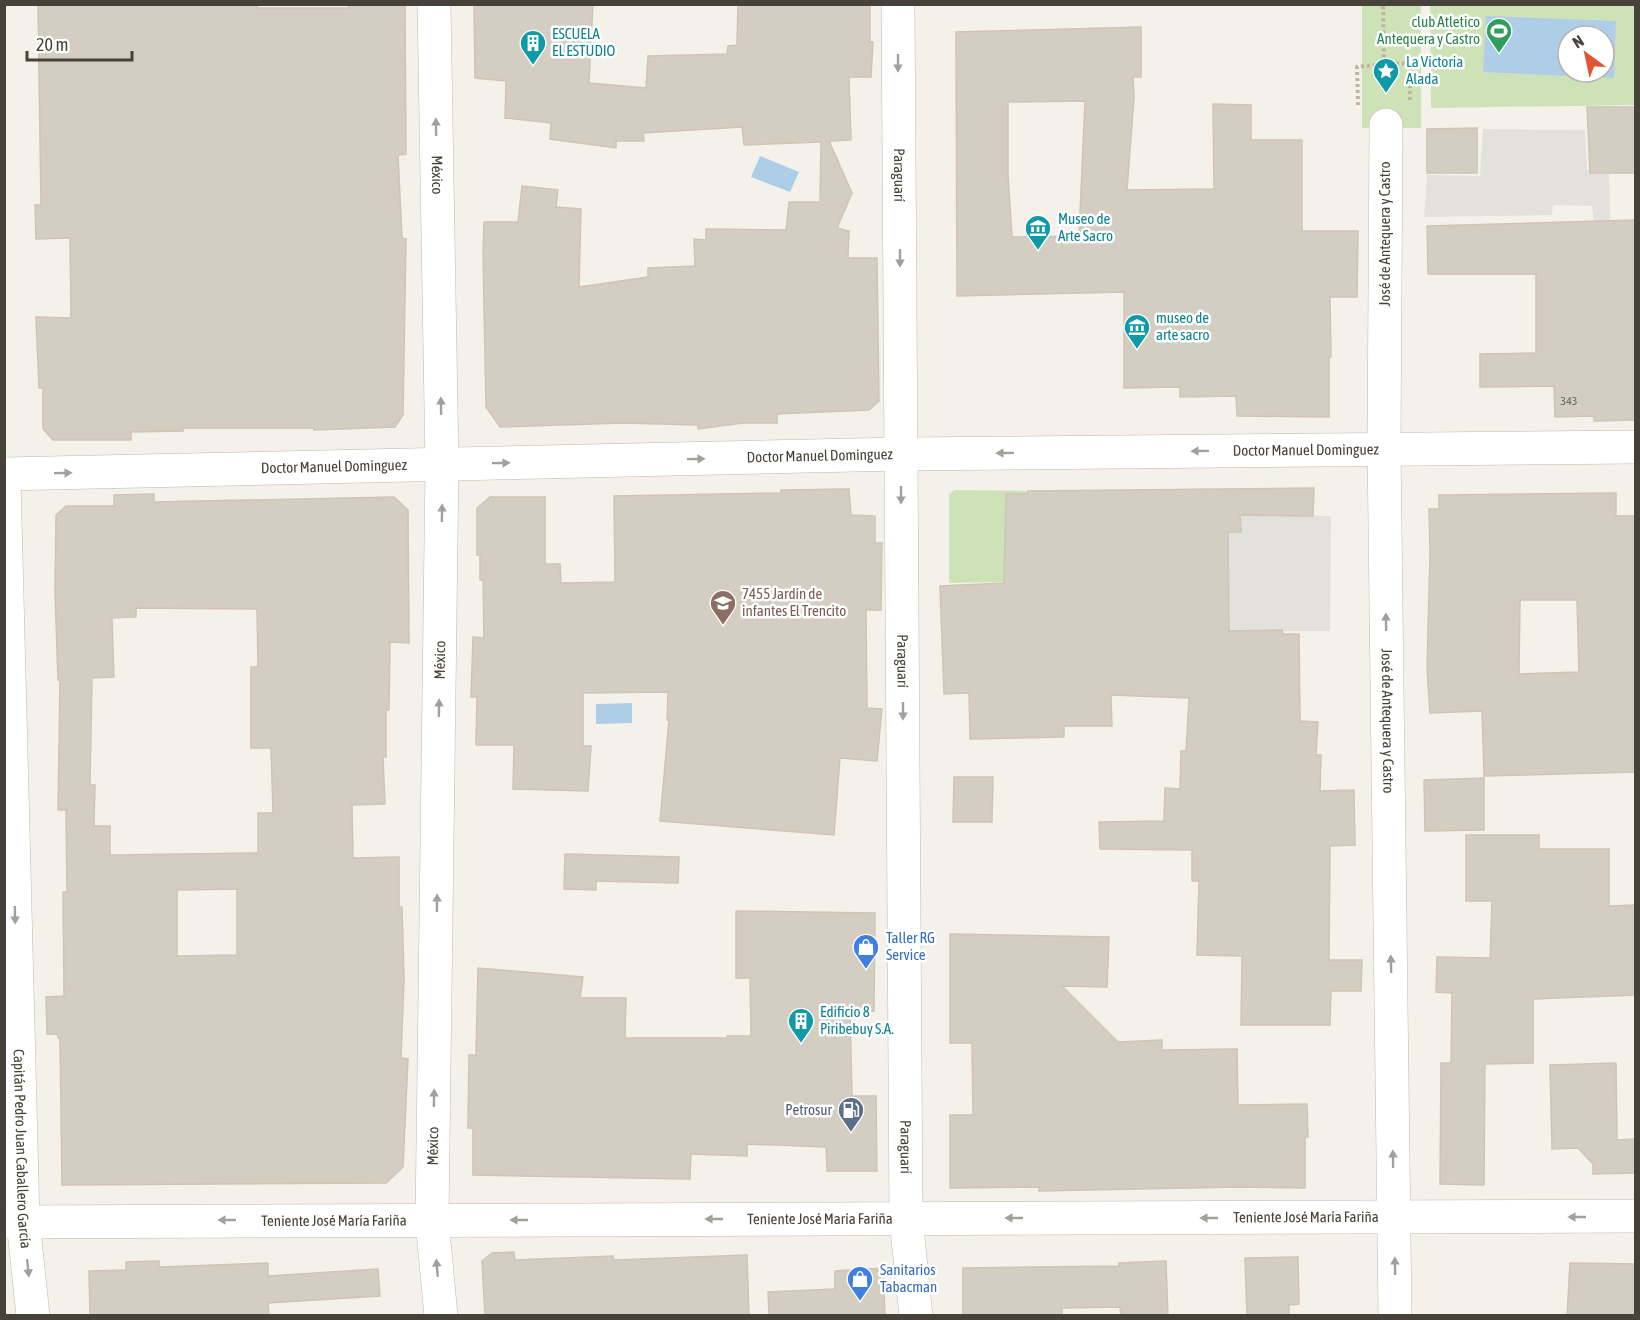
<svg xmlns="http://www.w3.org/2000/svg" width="1640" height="1320" font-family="'Asap Condensed',sans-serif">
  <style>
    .green { fill: #cee2b8; fill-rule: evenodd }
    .parking { fill: #e2e1de }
    .water { fill: #aecee8; fill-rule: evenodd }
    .building { fill: #d4cdc1; stroke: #cec5b5; stroke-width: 1.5; fill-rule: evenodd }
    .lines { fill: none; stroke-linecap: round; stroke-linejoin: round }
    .street-casing { stroke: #beb9ae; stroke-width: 34 }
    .path { stroke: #beb5a1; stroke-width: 4; stroke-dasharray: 3 3; stroke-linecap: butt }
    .street { stroke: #fff; stroke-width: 33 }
    .oneway { fill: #a2a09c }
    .labels { text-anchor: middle; stroke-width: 5; stroke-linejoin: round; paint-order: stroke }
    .number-label { font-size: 12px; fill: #6a655b }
    .leisure-label { font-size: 15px; fill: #27864d; stroke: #fff; text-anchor: end }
    .culture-label { font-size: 15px; fill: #0d838f; stroke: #fff; text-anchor: start }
    .street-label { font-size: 15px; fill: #464239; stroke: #fff }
    .education-label { font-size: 15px; fill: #785e54; stroke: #fff; text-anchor: start }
    .shop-label { font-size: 15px; fill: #366cbe; stroke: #fff; text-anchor: start }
    .service-label { font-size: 15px; fill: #4e5e75; stroke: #fff; text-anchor: end }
  </style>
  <rect width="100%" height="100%" fill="#f3f1ea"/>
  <g class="green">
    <rect x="1362" y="5" width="59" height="123"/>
    <path d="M1430 5H1635V105L1431 108ZM1568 36H1604V72H1568Z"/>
    <path d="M954 490 1028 491V494H1006L1005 543 1043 581 949 583V495Z"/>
  </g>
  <g class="parking">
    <path d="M1483 129 1585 130 1587 170 1609 169 1610 223H1594L1592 206 1553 205 1552 215 1424 217 1427 175 1480 176Z"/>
    <path d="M1240 515 1331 516 1330 631H1229L1228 532 1241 531Z"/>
  </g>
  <g class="water">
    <path d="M1486 16 1616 21 1614 78 1483 72ZM1568 36H1604V72H1568Z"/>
    <path d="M760 156 799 172 790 192 751 177Z"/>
    <path d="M632 703V723L596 724V704Z"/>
  </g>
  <g class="building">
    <path d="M38 4H257V8H349L348 4H405L406 154 398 155 402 238 406 239 403 415 395 427 314 430V428H183V431L131 432V440H53L43 429V388H39L36 317 71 318 70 238 36 239 35 205H41Z"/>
    <path d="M474 4H593L589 83 646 88 648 56 727 54 728 46 737 45 738 4H870V42H873L871 77H849L851 140 829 141 852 193 837 228 849 231 848 258H877L879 401 869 410 777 414V423H743L698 429V425L623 423 500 427 486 407 483 254 484 222H518L522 186 558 190 556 207 581 209 579 287 648 277V268L695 266 694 239 706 240V229L786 230 789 202H820L821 142 744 145 742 127 643 133 644 141H616V148L550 139 551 123 505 118 506 81 475 78Z"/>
    <path d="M1141 27V77H1133L1134 97 1127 190 1214 189 1213 104 1251 105V140H1302V231H1358L1357 297H1330L1331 357H1329V417L1237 416 1236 396 1180 397V387L1124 388V292L957 296 956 32ZM1085 101 1079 236 1012 237 1008 175V102Z"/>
    <path d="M1587 107H1635V173H1590Z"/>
    <path d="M1477 128V173H1427V129Z"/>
    <path d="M1635 220V420L1594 421V416L1555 417 1554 386 1480 387V354L1536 353V274H1428L1427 226Z"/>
    <path d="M1314 488 1313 516 1240 515 1241 532H1228L1229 631 1282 630 1283 634H1299L1300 721 1318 722 1316 755H1321L1320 791 1354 790 1355 845 1330 846 1329 960H1362L1361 991H1331L1330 1025H1241L1242 956 1197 955 1199 881H1192V850L1100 849 1099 822 1164 821 1165 788 1180 789 1181 751H1186L1189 698 1111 695 1112 726H1064V737L970 739 969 693 944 694 940 586 1004 583 1006 494H1028V491Z"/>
    <path d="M849 489 851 515 875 516V543H882L881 610H866L867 708 882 709 877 761 840 758 834 835 660 821 669 720H667L668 692 583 693V746H591L588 791 513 789 514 745H476L477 697H471L473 637 484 638 483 580H480V555H477V508L490 497H545V564H560L561 583 615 582 614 496 781 493V490Z"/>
    <path d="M1616 493V516H1635V772L1484 776 1482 711 1430 713 1427 669 1430 554 1429 509H1439V495ZM1520 600H1577L1579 672 1519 674Z"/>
    <path d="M154 494V502L394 497 408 510 409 643 390 642 389 710H386V757H383L385 804 352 805 353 858 399 857V907H402L404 978 401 1058 408 1059 403 1167 386 1183 62 1185 60 1038H58L57 1034H47L46 997 64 996 63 892H67L66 810H58L60 680H58L55 592 56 515 66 506H114V495ZM136 608 257 609 258 667H251V748H271L273 813H258V853L110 855V826H94L95 785H90L92 678 114 677 112 618 136 617ZM237 889V955L177 956V890Z"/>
    <path d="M954 777H993L992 822H953Z"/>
    <path d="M1484 778V830L1425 831 1424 780Z"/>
    <path d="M1466 835H1539V849H1609V906L1635 905V995L1533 999V1063L1485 1064 1484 1185 1440 1184 1441 1063H1451L1452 993 1436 992 1437 957 1490 958 1492 901H1466Z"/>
    <path d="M565 854 679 857 678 883 596 881V890L564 889Z"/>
    <path d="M736 911 875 913 874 1011 850 1013 852 1096H876L877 1171H827L826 1147 747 1144V1156L691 1154 690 1179 473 1175V1128H468L469 1055H476L478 968 583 977 580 998H626L625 1038H727V1036H751L750 978H736Z"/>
    <path d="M950 934 1109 937 1107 987 1062 986 1118 1042 1162 1040V1050L1237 1049 1238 1105 1307 1104 1308 1137H1305V1188L1239 1187 1039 1191V1187L950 1188V1115H973L972 1043H950Z"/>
    <path d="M1616 1063 1617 1140 1635 1139V1173L1593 1174V1164L1578 1148 1552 1149 1550 1065Z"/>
    <path d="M514 1252 515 1260 613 1256 614 1260 747 1255 749 1316H485L482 1261 492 1253Z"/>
    <path d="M1298 1257 1299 1304 1289 1305V1316H1247L1245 1258Z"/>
    <path d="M159 1261V1267L268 1263V1276L378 1269 380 1296 268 1303 269 1316H90L89 1271 126 1270V1262Z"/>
    <path d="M1166 1261 1168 1316H1121L1120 1307 1062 1308V1316H963V1268L1119 1266V1263Z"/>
    <path d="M1570 1263 1635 1264V1316H1567Z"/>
    <path d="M883 1268 885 1316H769L768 1292 835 1289V1271Z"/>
  </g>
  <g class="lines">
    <g class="street-casing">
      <g id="street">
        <path id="s1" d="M434 4 442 465 432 1220 441 1316"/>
        <path id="s2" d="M898 4 906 1219 916 1316"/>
        <path id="s3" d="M1386 125 1384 448 1395 1316"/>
        <path id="s4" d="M4 474 901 454 1636 447"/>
        <path id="s5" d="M4 479 23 1221 33 1316"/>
        <path id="s6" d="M4 1222 1636 1216"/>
      </g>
    </g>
    <g class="path">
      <path d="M1384 64 1410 63V101"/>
      <path d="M1358 105 1357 67 1384 64 1383 4"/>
    </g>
    <use href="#street" class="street"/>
  </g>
  <defs><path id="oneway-solid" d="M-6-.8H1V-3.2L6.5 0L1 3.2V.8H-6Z" transform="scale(1.5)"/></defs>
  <g class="oneway">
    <use href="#oneway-solid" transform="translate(898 63) rotate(90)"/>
    <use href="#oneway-solid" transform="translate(436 127) rotate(-91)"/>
    <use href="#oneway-solid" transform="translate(900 258) rotate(90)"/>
    <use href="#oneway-solid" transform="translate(441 406) rotate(-91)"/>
    <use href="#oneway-solid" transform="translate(1200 451) rotate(179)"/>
    <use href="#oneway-solid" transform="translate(1005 453) rotate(179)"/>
    <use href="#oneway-solid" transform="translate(696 459) rotate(-1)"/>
    <use href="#oneway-solid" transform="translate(501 463) rotate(-1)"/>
    <use href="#oneway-solid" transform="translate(63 473) rotate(-1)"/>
    <use href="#oneway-solid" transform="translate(901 495) rotate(90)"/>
    <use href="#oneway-solid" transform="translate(442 513) rotate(-89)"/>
    <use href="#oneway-solid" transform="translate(1386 622) rotate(-91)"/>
    <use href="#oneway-solid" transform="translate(439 708) rotate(-89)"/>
    <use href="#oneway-solid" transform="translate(903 711) rotate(90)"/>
    <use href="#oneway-solid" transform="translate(437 903) rotate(-89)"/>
    <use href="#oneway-solid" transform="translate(15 915) rotate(89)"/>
    <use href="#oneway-solid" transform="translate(1391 964) rotate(-91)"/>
    <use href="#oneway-solid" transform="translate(434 1098) rotate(-89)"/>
    <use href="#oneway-solid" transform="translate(1393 1159) rotate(-91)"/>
    <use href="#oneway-solid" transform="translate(1577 1217) rotate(180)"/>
    <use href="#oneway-solid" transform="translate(1014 1218) rotate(180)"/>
    <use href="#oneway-solid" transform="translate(1209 1218) rotate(180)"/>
    <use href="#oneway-solid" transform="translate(714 1219) rotate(180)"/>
    <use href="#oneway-solid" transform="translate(227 1220) rotate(180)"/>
    <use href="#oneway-solid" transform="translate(519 1220) rotate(180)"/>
    <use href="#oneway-solid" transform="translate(1395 1266) rotate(-91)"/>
    <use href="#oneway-solid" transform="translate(28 1268) rotate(84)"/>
    <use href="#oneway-solid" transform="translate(437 1268) rotate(-95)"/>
  </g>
  <defs>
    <g id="stadium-pin" transform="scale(1.35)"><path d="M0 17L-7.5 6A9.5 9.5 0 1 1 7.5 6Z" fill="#2e9e5b" stroke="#fff"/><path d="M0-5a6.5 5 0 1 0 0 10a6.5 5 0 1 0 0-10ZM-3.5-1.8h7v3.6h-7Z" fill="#fff"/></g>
    <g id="building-pin" transform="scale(1.35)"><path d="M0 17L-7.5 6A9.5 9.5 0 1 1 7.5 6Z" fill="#0f9aa8" stroke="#fff"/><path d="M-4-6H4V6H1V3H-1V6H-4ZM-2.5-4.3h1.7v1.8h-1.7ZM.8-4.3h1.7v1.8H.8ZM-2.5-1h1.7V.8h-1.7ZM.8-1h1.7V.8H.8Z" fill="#fff"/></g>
    <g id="sight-pin" transform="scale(1.35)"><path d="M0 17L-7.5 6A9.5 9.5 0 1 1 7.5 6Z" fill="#0f9aa8" stroke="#fff"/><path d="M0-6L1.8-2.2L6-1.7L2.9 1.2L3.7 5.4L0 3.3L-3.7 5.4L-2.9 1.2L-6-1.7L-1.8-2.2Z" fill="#fff"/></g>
    <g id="museum-pin" transform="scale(1.35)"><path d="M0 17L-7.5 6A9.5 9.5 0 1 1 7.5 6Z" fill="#0f9aa8" stroke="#fff"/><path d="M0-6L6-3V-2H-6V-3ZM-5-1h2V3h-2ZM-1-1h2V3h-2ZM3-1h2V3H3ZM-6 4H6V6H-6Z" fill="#fff"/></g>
    <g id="school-pin" transform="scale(1.35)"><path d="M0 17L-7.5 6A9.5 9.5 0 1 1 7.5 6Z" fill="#8d6e63" stroke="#fff"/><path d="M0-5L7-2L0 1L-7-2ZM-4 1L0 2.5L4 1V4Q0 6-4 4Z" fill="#fff"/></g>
    <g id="shop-pin" transform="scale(1.35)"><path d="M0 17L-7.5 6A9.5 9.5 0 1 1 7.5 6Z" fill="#3f7fe0" stroke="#fff"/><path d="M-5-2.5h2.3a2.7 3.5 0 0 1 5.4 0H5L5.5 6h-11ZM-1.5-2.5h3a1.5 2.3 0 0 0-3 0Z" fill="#fff"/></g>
    <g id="fuel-pin" transform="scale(1.35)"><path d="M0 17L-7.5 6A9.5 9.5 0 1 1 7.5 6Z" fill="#5c6f8a" stroke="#fff"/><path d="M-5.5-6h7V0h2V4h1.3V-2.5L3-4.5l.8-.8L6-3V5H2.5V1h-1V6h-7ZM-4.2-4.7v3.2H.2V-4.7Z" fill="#fff"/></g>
  </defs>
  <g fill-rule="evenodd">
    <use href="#stadium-pin" x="1499" y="31"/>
    <use href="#building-pin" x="533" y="43"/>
    <use href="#sight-pin" x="1386" y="71"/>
    <use href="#museum-pin" x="1038" y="228"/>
    <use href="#museum-pin" x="1137" y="327"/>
    <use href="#school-pin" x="723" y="603"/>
    <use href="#shop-pin" x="866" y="947"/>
    <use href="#building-pin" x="801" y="1021"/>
    <use href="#fuel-pin" x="851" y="1110"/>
    <use href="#shop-pin" x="860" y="1279"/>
  </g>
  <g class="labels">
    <g class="number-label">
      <text x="1569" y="405">343</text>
    </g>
    <g class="leisure-label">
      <text x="1480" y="27">club Atletico<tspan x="1480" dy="17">Antequera y Castro</tspan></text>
    </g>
    <g class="culture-label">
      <text x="552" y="39">ESCUELA<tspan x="552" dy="17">EL ESTUDIO</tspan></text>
      <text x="1406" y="67">La Victoria<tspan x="1406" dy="17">Alada</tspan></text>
      <text x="1058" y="224">Museo de<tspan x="1058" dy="17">Arte Sacro</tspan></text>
      <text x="1156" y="323">museo de<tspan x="1156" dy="17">arte sacro</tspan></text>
      <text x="820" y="1017">Edificio 8<tspan x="820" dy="17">Piribebuy S.A.</tspan></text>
    </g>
    <g class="street-label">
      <text dy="5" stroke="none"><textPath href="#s1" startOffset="171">México</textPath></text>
      <text dy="5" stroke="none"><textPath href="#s2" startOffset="171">Paraguarí</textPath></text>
      <text transform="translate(1385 234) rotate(-90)" y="5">José de Antequera y Castro</text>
      <text dy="5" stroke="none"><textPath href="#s4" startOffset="1302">Doctor Manuel Dominguez</textPath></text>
      <text dy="5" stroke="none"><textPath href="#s4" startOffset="816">Doctor Manuel Dominguez</textPath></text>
      <text dy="5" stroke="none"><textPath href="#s4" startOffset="330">Doctor Manuel Dominguez</textPath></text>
      <text transform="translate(440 660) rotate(-89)" y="5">México</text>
      <text dy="5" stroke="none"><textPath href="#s2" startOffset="657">Paraguarí</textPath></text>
      <text dy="5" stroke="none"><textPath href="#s3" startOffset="596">José de Antequera y Castro</textPath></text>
      <text transform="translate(433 1146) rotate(-89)" y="5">México</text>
      <text dy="5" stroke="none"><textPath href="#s2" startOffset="1143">Paraguarí</textPath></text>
      <text dy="5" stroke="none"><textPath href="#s5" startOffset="670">Capitán Pedro Juan Caballero García</textPath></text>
      <text dy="5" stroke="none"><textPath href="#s6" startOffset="1302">Teniente José María Fariña</textPath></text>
      <text dy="5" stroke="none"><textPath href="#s6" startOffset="816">Teniente José María Fariña</textPath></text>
      <text dy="5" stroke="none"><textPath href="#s6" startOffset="330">Teniente José María Fariña</textPath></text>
    </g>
    <g class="education-label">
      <text x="742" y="599">7455 Jardín de<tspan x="742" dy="17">infantes El Trencito</tspan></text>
    </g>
    <g class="shop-label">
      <text x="886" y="943">Taller RG<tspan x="886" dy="17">Service</tspan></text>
      <text x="880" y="1275">Sanitarios<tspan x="880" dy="17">Tabacman</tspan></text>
    </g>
    <g class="service-label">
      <text x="832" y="1115">Petrosur</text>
    </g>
  </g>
  <rect width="1640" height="1320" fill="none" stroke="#464239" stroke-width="12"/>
  <g transform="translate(1586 54) rotate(327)"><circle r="28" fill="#ffffff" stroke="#b5b3b0" stroke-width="1.5"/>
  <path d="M0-4.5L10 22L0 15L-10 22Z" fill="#e15433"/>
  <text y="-9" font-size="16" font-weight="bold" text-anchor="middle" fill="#464239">N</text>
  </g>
  <path d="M27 51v9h105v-9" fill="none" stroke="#464239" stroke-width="3"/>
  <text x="36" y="51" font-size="18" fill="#464239" stroke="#ffffff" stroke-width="4.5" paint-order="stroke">20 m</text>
</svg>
